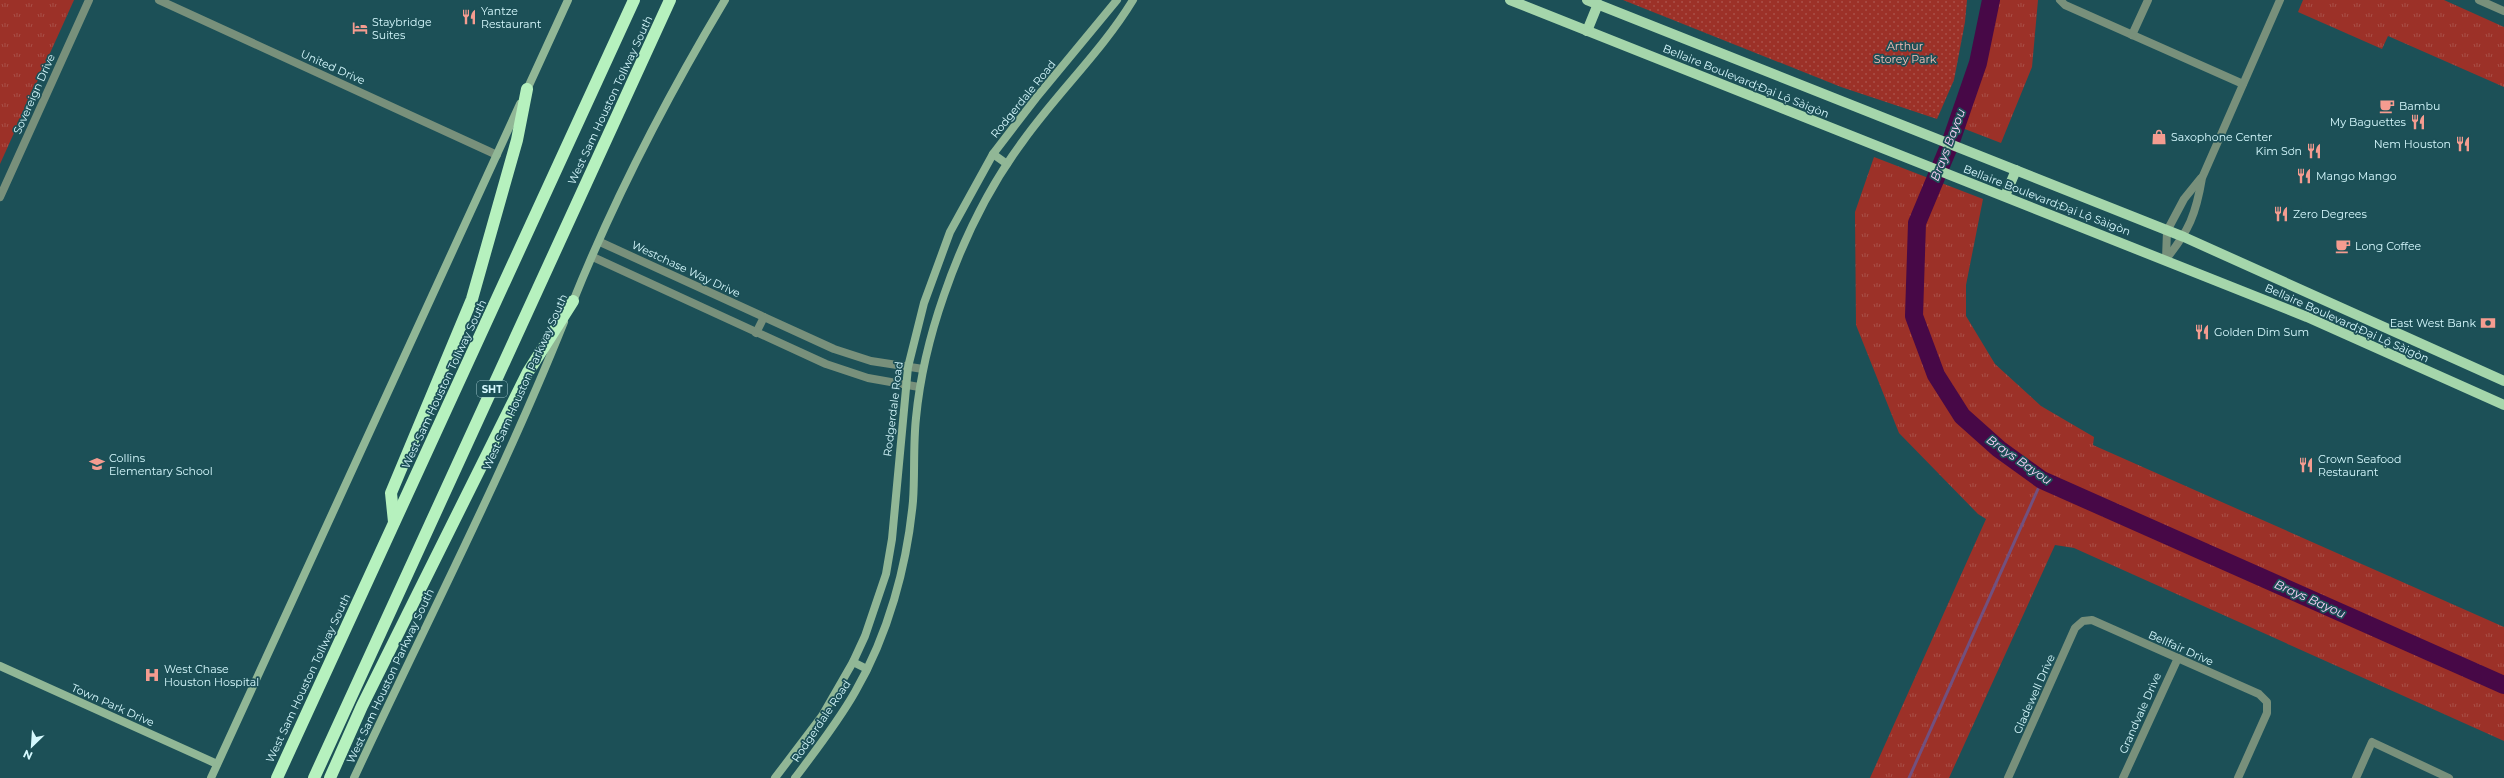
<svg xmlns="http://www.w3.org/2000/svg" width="2504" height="778" font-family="Montserrat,sans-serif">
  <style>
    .grass { fill: url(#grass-tufts) }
    .park { fill: url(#park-dots) }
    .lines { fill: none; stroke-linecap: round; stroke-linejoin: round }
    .stream { stroke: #72507e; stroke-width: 3 }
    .river { stroke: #470847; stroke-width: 18 }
    .street { stroke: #78907b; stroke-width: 8 }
    .secondary { stroke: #91b796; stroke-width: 8 }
    .primary { stroke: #a5d6ab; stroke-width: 10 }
    .highway { stroke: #b6f1be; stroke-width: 12 }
    .labels { text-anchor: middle; stroke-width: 3.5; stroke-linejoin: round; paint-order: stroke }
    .shield { fill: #1c5057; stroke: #9ec6cc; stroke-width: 1 }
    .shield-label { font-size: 10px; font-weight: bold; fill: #d6f9fe }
    .poi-label { font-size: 11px; fill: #d6f9fe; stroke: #1c5057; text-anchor: start }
    .park-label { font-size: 11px; fill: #fcbfb6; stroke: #1c5057 }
    .street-label { font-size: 11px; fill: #d6f9fe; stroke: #1c5057 }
    .water-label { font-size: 12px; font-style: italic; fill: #fcd1f9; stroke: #1c5057 }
  </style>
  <defs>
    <pattern id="grass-tufts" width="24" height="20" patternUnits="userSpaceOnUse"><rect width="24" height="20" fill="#9c3128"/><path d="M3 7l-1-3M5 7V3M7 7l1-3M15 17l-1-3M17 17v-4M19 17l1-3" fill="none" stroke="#a95048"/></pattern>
    <pattern id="park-dots" width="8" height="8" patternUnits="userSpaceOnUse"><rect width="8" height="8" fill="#9c3128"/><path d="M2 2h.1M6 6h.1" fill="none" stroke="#a95048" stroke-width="1.8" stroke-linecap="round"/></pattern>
  </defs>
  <rect width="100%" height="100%" fill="#1c5057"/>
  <g class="grass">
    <path d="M0 0H74L0 164Z"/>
    <path d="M1988 0H2038L2032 67 2001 143 1957 126C1976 87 1984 43 1988 0Z"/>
    <path d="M2303 0H2444L2504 27V87L2388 36 2382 49 2298 12Z"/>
    <path d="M1874 157 1983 199 1966 285V316L1995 364 2041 406 2094 437 2093 445 2504 627V741L2074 548 2055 545 1949 778H1870L1986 519 1978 514 1899 433 1856 325 1855 212Z"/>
  </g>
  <path class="park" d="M1623 0H1967L1965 22 1954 80 1937 119 1841 87Z"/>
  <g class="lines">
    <path class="stream" d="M1909 778 2042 480"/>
    <path class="river" d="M1991 0 1978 63 1950 144 1917 223 1914 316 1936 375 1962 416 1999 449 2042 480 2504 685"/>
    <g class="street">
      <path d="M159 0 497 155"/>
      <path d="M2060 0 2065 5 2243 84"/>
      <path d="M2479 0 2504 11"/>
      <path d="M2132 35 2148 0"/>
      <path d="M0 197 89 0"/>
      <path d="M600 242 834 349 871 361 923 369"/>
      <path d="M593 257 826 364 868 378 919 387"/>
      <path d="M2166 259C2189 231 2196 214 2202 178L2280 0"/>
      <path d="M2166 259 2167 231 2184 199 2201 178"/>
      <path d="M756 333 764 317"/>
      <path d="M2008 778 2075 628 2083 621 2092 620 2259 694 2267 702V713L2238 778"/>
      <path d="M2123 778 2178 658"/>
      <path d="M2356 778 2372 742 2449 778"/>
    </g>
    <g class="secondary">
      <path d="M525 94 568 0"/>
      <path d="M993 154 1007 164"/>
      <path d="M572 304C614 199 667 97 725 0"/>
      <path d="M853 662 867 669"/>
      <path d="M0 666 217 764"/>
      <path d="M211 778 520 104"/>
      <path d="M354 778C424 627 502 477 564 322"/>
      <path d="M775 778 822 716 853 662 865 636 886 574 892 539 908 367 924 303 950 232 993 154 1036 98 1117 0"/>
      <path d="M795 778C816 750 838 722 855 692 888 635 907 566 913 501 915 474 913 446 916 418 920 376 930 335 944 295 963 240 988 188 1023 141 1058 92 1102 51 1133 0"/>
    </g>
    <g class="primary">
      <path d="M1510 0 2307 317 2504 405"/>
      <path d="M1587 0 2184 237 2504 381"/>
      <path d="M1587 31 1598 4"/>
      <path d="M2005 196 2016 170"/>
    </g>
    <g class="highway">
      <path d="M394 522 391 493 472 299 517 140 527 89"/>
      <path d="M277 778 634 0"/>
      <path d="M314 778 670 0"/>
      <path d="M330 778 362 706 528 372 573 301"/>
    </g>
  </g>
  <defs>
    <g id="restaurant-bare" transform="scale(1.2)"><path d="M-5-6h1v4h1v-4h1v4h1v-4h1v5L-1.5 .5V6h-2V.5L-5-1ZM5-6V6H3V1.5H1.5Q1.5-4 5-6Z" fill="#f59c90" stroke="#1c5057" stroke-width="2.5" paint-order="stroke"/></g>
    <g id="hotel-bare" transform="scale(1.2)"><path d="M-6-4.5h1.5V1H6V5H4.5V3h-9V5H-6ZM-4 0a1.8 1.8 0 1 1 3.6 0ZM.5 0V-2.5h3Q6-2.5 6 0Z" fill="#f59c90" stroke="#1c5057" stroke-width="2.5" paint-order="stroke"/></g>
    <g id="cafe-bare" transform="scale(1.2)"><path d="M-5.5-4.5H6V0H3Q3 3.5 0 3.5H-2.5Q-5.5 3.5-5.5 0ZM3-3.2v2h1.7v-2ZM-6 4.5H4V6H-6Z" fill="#f59c90" stroke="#1c5057" stroke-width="2.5" paint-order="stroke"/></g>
    <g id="shop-bare" transform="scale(1.2)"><path d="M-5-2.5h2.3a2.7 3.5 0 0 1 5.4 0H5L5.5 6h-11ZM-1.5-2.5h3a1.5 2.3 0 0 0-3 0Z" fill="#f59c90" stroke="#1c5057" stroke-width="2.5" paint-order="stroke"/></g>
    <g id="bank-bare" transform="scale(1.2)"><path d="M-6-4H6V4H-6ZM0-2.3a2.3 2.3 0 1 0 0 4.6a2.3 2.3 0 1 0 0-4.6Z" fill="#f59c90" stroke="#1c5057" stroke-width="2.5" paint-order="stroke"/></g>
    <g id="school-bare" transform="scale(1.2)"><path d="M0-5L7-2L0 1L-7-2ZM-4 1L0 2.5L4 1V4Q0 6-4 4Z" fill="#f59c90" stroke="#1c5057" stroke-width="2.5" paint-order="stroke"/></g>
    <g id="hospital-bare" transform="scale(1.2)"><path d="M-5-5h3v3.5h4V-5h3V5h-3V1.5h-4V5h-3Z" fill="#f59c90" stroke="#1c5057" stroke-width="2.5" paint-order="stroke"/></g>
  </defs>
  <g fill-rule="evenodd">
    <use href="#restaurant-bare" x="469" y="17"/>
    <use href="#hotel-bare" x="360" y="28"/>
    <use href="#cafe-bare" x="2387" y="106"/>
    <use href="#restaurant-bare" x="2418" y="122"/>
    <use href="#shop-bare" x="2159" y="137"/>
    <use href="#restaurant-bare" x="2463" y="144"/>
    <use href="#restaurant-bare" x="2314" y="151"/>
    <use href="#restaurant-bare" x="2304" y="176"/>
    <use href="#restaurant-bare" x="2281" y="214"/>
    <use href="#cafe-bare" x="2343" y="246"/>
    <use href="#bank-bare" x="2488" y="323"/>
    <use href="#restaurant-bare" x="2202" y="332"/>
    <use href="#school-bare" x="97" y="464"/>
    <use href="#restaurant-bare" x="2306" y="465"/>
    <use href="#hospital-bare" x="152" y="675"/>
  </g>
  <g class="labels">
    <rect class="shield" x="477" y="381" width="30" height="16" rx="3"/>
    <g class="shield-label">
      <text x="492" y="393">SHT</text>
    </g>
    <g class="poi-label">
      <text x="481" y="15">Yantze<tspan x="481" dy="13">Restaurant</tspan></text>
      <text x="372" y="26">Staybridge<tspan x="372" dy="13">Suites</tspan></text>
      <text x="2399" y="110">Bambu</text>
      <text x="2406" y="126" text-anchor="end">My Baguettes</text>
      <text x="2171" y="141">Saxophone Center</text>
      <text x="2451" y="148" text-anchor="end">Nem Houston</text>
      <text x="2302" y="155" text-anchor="end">Kim Sơn</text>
      <text x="2316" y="180">Mango Mango</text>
      <text x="2293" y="218">Zero Degrees</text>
      <text x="2355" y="250">Long Coffee</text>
      <text x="2476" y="327" text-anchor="end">East West Bank</text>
      <text x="2214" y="336">Golden Dim Sum</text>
      <text x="109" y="462">Collins<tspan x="109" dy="13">Elementary School</tspan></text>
      <text x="2318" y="463">Crown Seafood<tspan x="2318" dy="13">Restaurant</tspan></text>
      <text x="164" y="673">West Chase<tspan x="164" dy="13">Houston Hospital</tspan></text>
    </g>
    <g class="park-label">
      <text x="1905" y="50">Arthur<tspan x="1905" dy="13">Storey Park</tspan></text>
    </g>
    <g class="street-label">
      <text transform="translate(333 67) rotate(24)" y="4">United Drive</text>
      <text transform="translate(1746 81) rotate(22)" y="4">Bellaire Boulevard;Đại Lộ Sàigòn</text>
      <text transform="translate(34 94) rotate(-66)" y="4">Sovereign Drive</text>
      <text transform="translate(1023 99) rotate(-51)" y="4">Rodgerdale Road</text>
      <text transform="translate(610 100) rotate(-65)" y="4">West Sam Houston Tollway South</text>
      <text transform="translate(2047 200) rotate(21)" y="4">Bellaire Boulevard;Đại Lộ Sàigòn</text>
      <text transform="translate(686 269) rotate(25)" y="4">Westchase Way Drive</text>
      <text transform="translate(2347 323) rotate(24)" y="4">Bellaire Boulevard;Đại Lộ Sàigòn</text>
      <text transform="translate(525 382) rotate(-66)" y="4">West Sam Houston Parkway South</text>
      <text transform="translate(444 384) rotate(-65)" y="4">West Sam Houston Tollway South</text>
      <text transform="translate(893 409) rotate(-83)" y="4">Rodgerdale Road</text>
      <text transform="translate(2181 648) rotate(24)" y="4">Bellfair Drive</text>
      <text transform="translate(390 676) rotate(-65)" y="4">West Sam Houston Parkway South</text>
      <text transform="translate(308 678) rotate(-65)" y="4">West Sam Houston Tollway South</text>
      <text transform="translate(2034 694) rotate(-66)" y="4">Gladewell Drive</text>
      <text transform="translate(113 705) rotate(24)" y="4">Town Park Drive</text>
      <text transform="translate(2140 713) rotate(-66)" y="4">Grandvale Drive</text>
      <text transform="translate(821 721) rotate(-56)" y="4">Rodgerdale Road</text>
    </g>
    <g class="water-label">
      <text transform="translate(1948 145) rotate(-69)" y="4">Brays Bayou</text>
      <text transform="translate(2019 460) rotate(35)" y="4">Brays Bayou</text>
      <text transform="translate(2310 599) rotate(24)" y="4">Brays Bayou</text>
    </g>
  </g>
  <g transform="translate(32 746) rotate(205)" stroke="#1c5057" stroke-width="3" paint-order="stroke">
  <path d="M0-3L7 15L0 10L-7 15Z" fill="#d6f9fe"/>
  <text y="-6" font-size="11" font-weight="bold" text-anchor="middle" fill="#d6f9fe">N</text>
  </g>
</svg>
